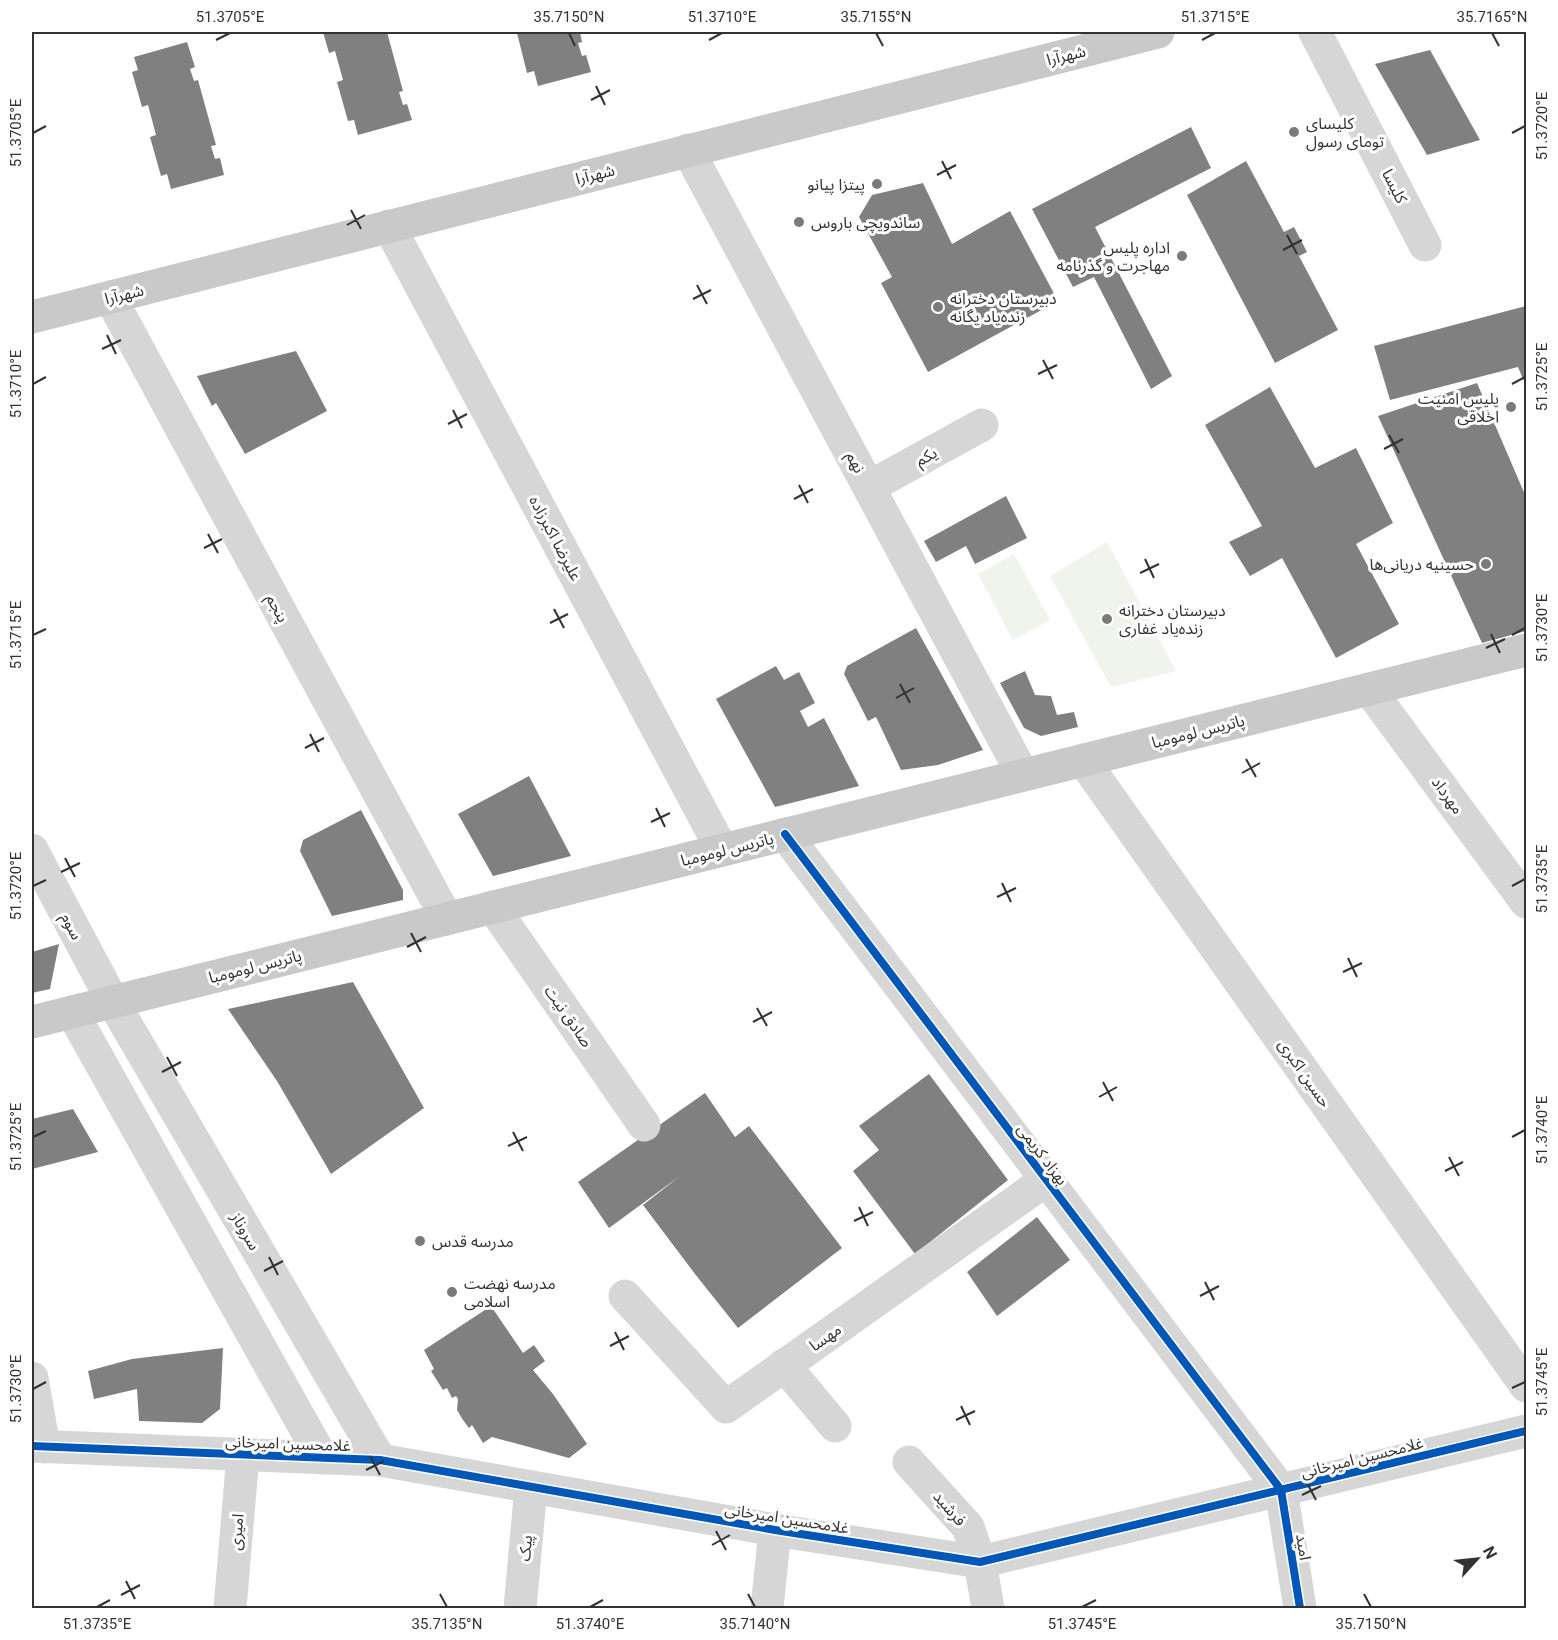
<svg xmlns="http://www.w3.org/2000/svg" width="1558" height="1640" font-family="Roboto,'Noto Sans Arabic',sans-serif">
  <style>
    .green { fill: #f1f4ed }
    .building { fill: #808080 }
    .lines { fill: none; stroke-linecap: round; stroke-linejoin: round }
    .minor { stroke: #d6d6d6; stroke-width: 33 }
    .major { stroke: #c9c9c9; stroke-width: 33 }
    .cycleway-casing { stroke: #fff; stroke-width: 11 }
    .cycleway { stroke: #0057b8; stroke-width: 8 }
    .ticks { fill: none; stroke: #323232; stroke-width: 2 }
    .poi-dot { fill: #7a7a7a; stroke: #fff; stroke-width: 2 }
    .labels { text-anchor: middle; stroke-width: 6; stroke-linejoin: round; paint-order: stroke }
    .street-label { font-size: 16px; fill: #323232; stroke: #fff }
    .poi-label { font-size: 16px; fill: #323232; stroke: #fff; text-anchor: start }
    .neatline { fill: none; stroke: #323232; stroke-width: 2 }
    .ticks-label { font-size: 15px; text-anchor: middle; fill: #323232 }
  </style>
  <rect width="100%" height="100%" fill="#fff"/>
  <g class="green">
    <path d="M1107 542 1176 671 1111 687 1050 576Z"/>
    <path d="M1014 554 1050 620 1013 640 978 574Z"/>
  </g>
  <g class="building">
    <path d="M323 32H387L403 91 399 92 403 105 407 104 412 120 358 135 354 120 348 121 337 82 343 80 335 51 329 53Z"/>
    <path d="M522 32H580L582 42 578 43 582 56 586 55 591 72 538 86 534 71 527 73 517 33Z"/>
    <path d="M187 42 195 67 190 69 194 81 198 80 216 145 211 146 215 159 220 158 224 175 171 189 167 174 161 176 150 137 156 135 148 105 142 107 132 72 138 70 134 57Z"/>
    <path d="M1430 50 1480 140 1427 155 1375 64Z"/>
    <path d="M1191 127 1211 168 1095 227 1172 376 1151 389 1094 277 1073 287 1032 209Z"/>
    <path d="M1246 161 1284 232 1294 227 1307 252 1299 256 1338 330 1275 363 1187 195Z"/>
    <path d="M923 183 952 244 1010 211 1058 301 928 372 881 283 892 277 859 217 872 195Z"/>
    <path d="M1526 306V386L1518 367 1390 400 1374 346Z"/>
    <path d="M296 351 327 411 245 454 216 403 212 406 197 376Z"/>
    <path d="M1477 383 1526 497V631L1482 643 1378 416Z"/>
    <path d="M1270 387 1315 468 1356 448 1393 523 1356 544 1399 624 1336 658 1282 558 1250 576 1229 542 1262 526 1205 425Z"/>
    <path d="M1006 496 1027 538 975 564 966 546 936 562 924 541Z"/>
    <path d="M916 628 983 750 938 765 901 770 876 717 868 721 844 674 847 666Z"/>
    <path d="M776 666 784 680 799 672 815 703 800 711 808 727 824 718 859 786 775 807 716 699Z"/>
    <path d="M1025 671 1035 695 1051 696 1057 715 1074 712 1078 727 1041 736 1024 728 1000 683Z"/>
    <path d="M529 776 571 856 493 876 458 814Z"/>
    <path d="M361 810 403 890V900L332 916 300 851 303 840Z"/>
    <path d="M59 944 50 989 32 993V952Z"/>
    <path d="M353 982 424 1108 331 1174 277 1081 228 1009Z"/>
    <path d="M929 1074 1008 1180 915 1254 853 1171 879 1150 859 1126Z"/>
    <path d="M705 1093 735 1137 749 1126 842 1248 738 1328 695 1274 643 1205 680 1176 609 1228 578 1182Z"/>
    <path d="M73 1109 98 1152 32 1169V1119Z"/>
    <path d="M1037 1217 1070 1260 997 1316 967 1272Z"/>
    <path d="M491 1306 523 1353 534 1345 545 1361 533 1370 553 1394 587 1444 569 1458 492 1437 483 1443 472 1425 469 1428 463 1420 457 1410 458 1399 456 1396 452 1398 447 1388 443 1390 431 1371 434 1369 424 1350Z"/>
    <path d="M223 1348 220 1409 202 1423 139 1421 137 1389 94 1399 88 1371 132 1359Z"/>
  </g>
  <g class="lines">
    <g class="minor">
      <path d="M1315 32 1425 245"/>
      <path d="M688 150 1023 775"/>
      <path d="M389 226 722 850"/>
      <path d="M110 297 447 919"/>
      <path d="M869 487 982 425"/>
      <path d="M1369 689 1526 902"/>
      <path d="M1083 760 1526 1386"/>
      <path d="M785 834 1281 1490 1300 1608"/>
      <path d="M32 850 113 1002 380 1460"/>
      <path d="M493 907 644 1125"/>
      <path d="M72 1012 322 1458"/>
      <path d="M625 1296 726 1407 1046 1180"/>
      <path d="M784 1365 835 1426"/>
      <path d="M32 1378 44 1447"/>
      <path d="M32 1446 380 1460 775 1530 980 1562 1526 1431"/>
      <path d="M909 1462 968 1527 980 1562 988 1608"/>
      <path d="M230 1608 243 1455"/>
      <path d="M520 1608 531 1487"/>
      <path d="M767 1608 775 1530"/>
    </g>
    <g class="major">
      <path d="M32 317 1158 32"/>
      <path d="M32 1022 1526 650"/>
    </g>
    <g class="cycleway-casing">
      <g id="cycleway">
        <path d="M785 834 1281 1490 1300 1608"/>
        <path d="M32 1446 380 1460 775 1530 980 1562 1526 1431"/>
      </g>
    </g>
    <use href="#cycleway" class="cycleway"/>
  </g>
  <path class="ticks" d="M569 33 575 46M876 33 883 46M1492 33 1499 46M216 40 230 33M709 40 722 33M1202 40 1215 33M596 86 605 105M591 100 610 90M33 133 46 126M1512 133 1525 126M942 161 951 179M937 175 956 165M351 210 361 229M347 225 365 215M1287 235 1297 254M1283 250 1302 240M697 285 707 304M693 299 711 290M107 335 116 354M102 349 121 340M1043 360 1053 379M1038 374 1057 365M33 384 46 377M1512 384 1525 377M453 410 462 428M448 424 467 414M1389 435 1399 453M1384 449 1403 439M799 485 808 503M794 499 813 489M208 534 218 553M204 548 222 539M1145 559 1154 578M1140 573 1159 564M554 609 564 628M550 623 568 614M1491 634 1500 653M33 635 46 629M1512 635 1525 628M1486 648 1505 639M900 684 910 703M896 698 914 688M310 734 319 752M305 748 324 738M1246 759 1256 777M1242 773 1260 763M656 808 665 827M651 822 670 813M65 858 75 877M61 872 80 863M1002 883 1011 902M33 886 46 880M1512 886 1525 879M997 897 1016 888M411 933 421 952M407 947 426 937M1348 958 1357 977M1343 972 1362 963M757 1008 767 1026M753 1022 772 1012M167 1057 177 1076M162 1072 181 1062M1103 1082 1113 1101M1099 1097 1117 1087M513 1132 523 1151M33 1137 46 1131M1512 1137 1525 1130M508 1146 527 1137M1449 1157 1459 1176M1445 1171 1463 1162M859 1207 868 1226M854 1221 873 1212M269 1257 278 1275M264 1271 283 1261M1205 1282 1214 1300M1200 1296 1219 1286M615 1332 624 1350M610 1346 629 1336M1512 1388 1525 1382M33 1389 46 1382M961 1406 970 1425M956 1420 975 1411M370 1456 380 1475M366 1470 384 1461M1306 1481 1316 1500M1302 1495 1321 1486M716 1531 726 1550M712 1545 730 1535M126 1581 135 1599M440 1594 447 1607M748 1594 755 1607M1364 1594 1371 1607M121 1595 140 1585M97 1607 110 1600M590 1607 603 1600M1082 1607 1096 1600"/>
  <g class="poi-dot">
    <circle cx="1294" cy="132" r="6"/>
    <circle cx="877" cy="184" r="6"/>
    <circle cx="799" cy="222" r="6"/>
    <circle cx="1182" cy="256" r="6"/>
    <circle cx="938" cy="307" r="6"/>
    <circle cx="1511" cy="407" r="6"/>
    <circle cx="1486" cy="564" r="6"/>
    <circle cx="1107" cy="619" r="6"/>
    <circle cx="420" cy="1241" r="6"/>
    <circle cx="452" cy="1292" r="6"/>
  </g>
  <g class="labels">
    <g class="street-label">
      <text transform="translate(1066 55) rotate(-14)" y="6">شهرآرا</text>
      <text transform="translate(595 174) rotate(-14)" y="6">شهرآرا</text>
      <text transform="translate(1395 186) rotate(63)" y="6">کلیسا</text>
      <text transform="translate(124 294) rotate(-14)" y="6">شهرآرا</text>
      <text transform="translate(926 456) rotate(-29)" y="6">یکم</text>
      <text transform="translate(856 462) rotate(62)" y="6">نهم</text>
      <text transform="translate(556 538) rotate(62)" y="6">علیرضا اکبرزاده</text>
      <text transform="translate(278 608) rotate(62)" y="6">پنجم</text>
      <text transform="translate(1198 731) rotate(-14)" y="6">پاتریس لومومبا</text>
      <text transform="translate(1448 795) rotate(54)" y="6">مهرداد</text>
      <text transform="translate(727 849) rotate(-14)" y="6">پاتریس لومومبا</text>
      <text transform="translate(72 926) rotate(62)" y="6">سوم</text>
      <text transform="translate(255 966) rotate(-14)" y="6">پاتریس لومومبا</text>
      <text transform="translate(569 1016) rotate(55)" y="6">صادق نیت</text>
      <text transform="translate(1305 1073) rotate(55)" y="6">حسین اکبری</text>
      <text transform="translate(1043 1154) rotate(53)" y="6">بهزاد کریمی</text>
      <text transform="translate(246 1231) rotate(60)" y="6">سروناز</text>
      <text transform="translate(825 1337) rotate(-35)" y="6">مهسا</text>
      <text transform="translate(288 1443) rotate(2)" y="6">غلامحسین امیرخانی</text>
      <text transform="translate(1362 1457) rotate(-14)" y="6">غلامحسین امیرخانی</text>
      <text transform="translate(950 1508) rotate(49)" y="6">فرشید</text>
      <text transform="translate(787 1518) rotate(9)" y="6">غلامحسین امیرخانی</text>
      <text transform="translate(236 1532) rotate(-85)" y="6">امیری</text>
      <text transform="translate(1304 1547) rotate(81)" y="6">امید</text>
      <text transform="translate(525 1548) rotate(-85)" y="6">پیک</text>
    </g>
    <g class="poi-label">
      <text x="1306" y="129">کلیسای<tspan x="1306" dy="18">تومای رسول</tspan></text>
      <text x="865" y="190" text-anchor="end">پیتزا پیانو</text>
      <text x="811" y="228">ساندویچی باروس</text>
      <text x="1170" y="253" text-anchor="end">اداره پلیس<tspan x="1170" dy="18">مهاجرت و گذرنامه</tspan></text>
      <text x="950" y="304">دبیرستان دخترانه<tspan x="950" dy="18">زنده‌یاد یگانه</tspan></text>
      <text x="1499" y="404" text-anchor="end">پلیس امنیت<tspan x="1499" dy="18">اخلاقی</tspan></text>
      <text x="1474" y="570" text-anchor="end">حسینیه دریانی‌ها</text>
      <text x="1119" y="616">دبیرستان دخترانه<tspan x="1119" dy="18">زنده‌یاد غفاری</tspan></text>
      <text x="432" y="1247">مدرسه قدس</text>
      <text x="464" y="1289">مدرسه نهضت<tspan x="464" dy="18">اسلامی</tspan></text>
    </g>
  </g>
  <rect width="1558" height="1640" fill="none" stroke="#ffffff" stroke-width="66"/>
  <g transform="translate(1477 1559) rotate(63)" stroke="#ffffff" stroke-width="4.5" paint-order="stroke">
  <path d="M0-4.5L10 22L0 15L-10 22Z" fill="#323232"/>
  <text y="-9" font-size="16" font-weight="bold" text-anchor="middle" fill="#323232">N</text>
  </g>
  <rect x="33" y="33" width="1492" height="1574" class="neatline"/>
  <g class="ticks-label">
    <text x="230" y="22">51.3705°E</text>
    <text x="569" y="22">35.7150°N</text>
    <text x="722" y="22">51.3710°E</text>
    <text x="876" y="22">35.7155°N</text>
    <text x="1215" y="22">51.3715°E</text>
    <text x="1492" y="22">35.7165°N</text>
    <text transform="translate(1542 126) rotate(-90)" y="5">51.3720°E</text>
    <text transform="translate(16 133) rotate(-90)" y="5">51.3705°E</text>
    <text transform="translate(1542 377) rotate(-90)" y="5">51.3725°E</text>
    <text transform="translate(16 384) rotate(-90)" y="5">51.3710°E</text>
    <text transform="translate(1542 628) rotate(-90)" y="5">51.3730°E</text>
    <text transform="translate(16 635) rotate(-90)" y="5">51.3715°E</text>
    <text transform="translate(1542 879) rotate(-90)" y="5">51.3735°E</text>
    <text transform="translate(16 886) rotate(-90)" y="5">51.3720°E</text>
    <text transform="translate(1542 1130) rotate(-90)" y="5">51.3740°E</text>
    <text transform="translate(16 1137) rotate(-90)" y="5">51.3725°E</text>
    <text transform="translate(1542 1382) rotate(-90)" y="5">51.3745°E</text>
    <text transform="translate(16 1389) rotate(-90)" y="5">51.3730°E</text>
    <text x="97" y="1629">51.3735°E</text>
    <text x="447" y="1629">35.7135°N</text>
    <text x="590" y="1629">51.3740°E</text>
    <text x="755" y="1629">35.7140°N</text>
    <text x="1082" y="1629">51.3745°E</text>
    <text x="1371" y="1629">35.7150°N</text>
  </g>
</svg>
